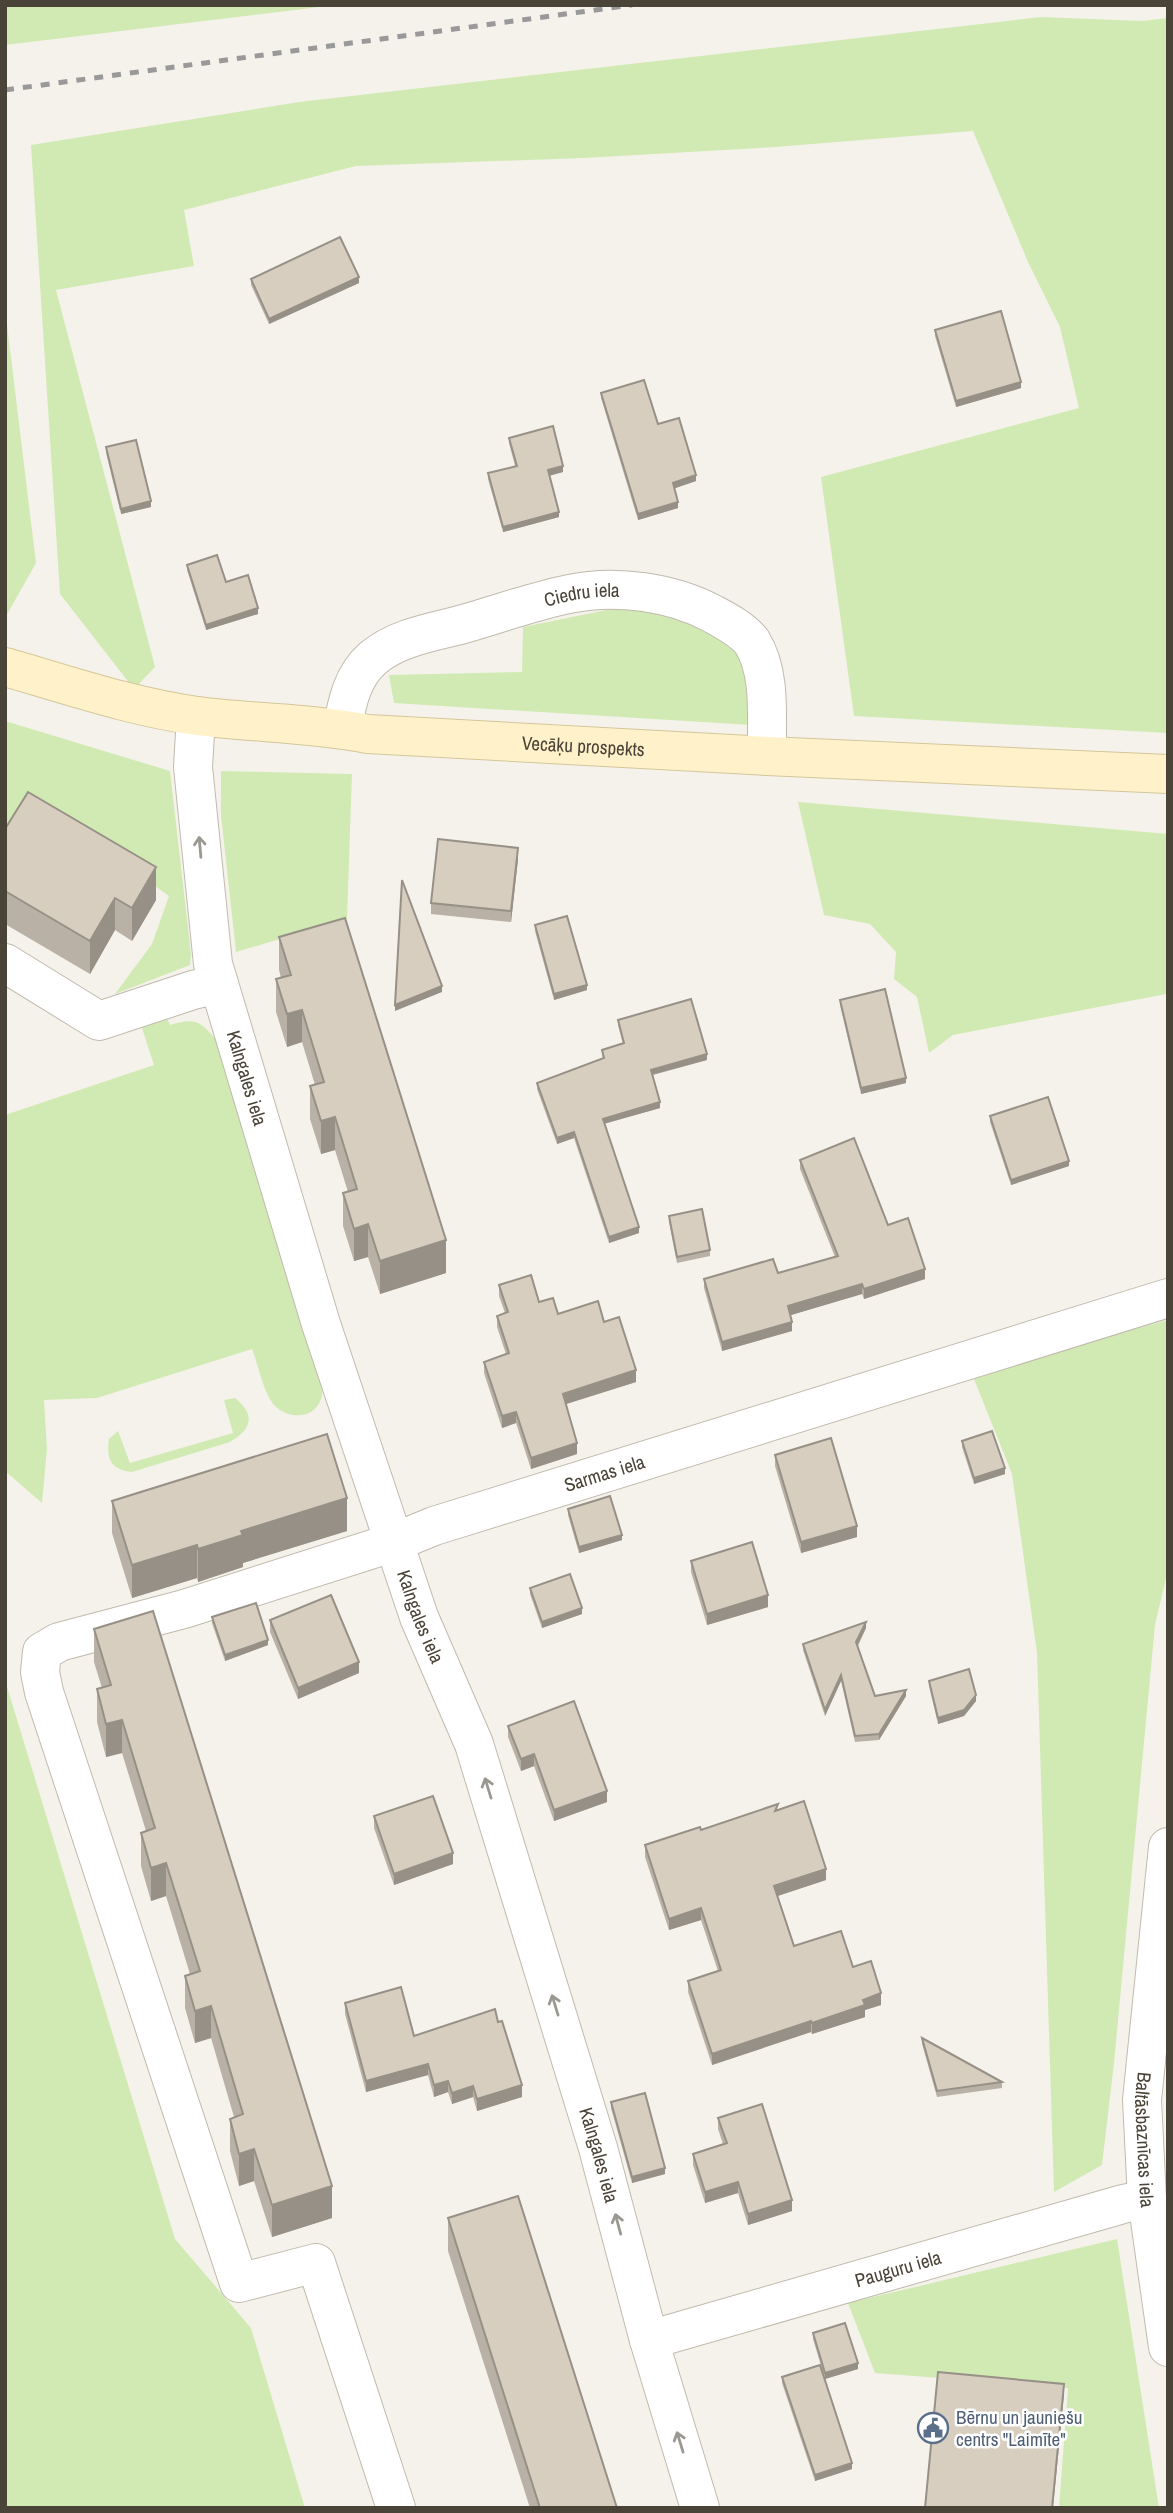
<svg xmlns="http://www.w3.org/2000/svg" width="1173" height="2513" font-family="'Archivo Narrow',sans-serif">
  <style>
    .green { fill: #d1eab3 }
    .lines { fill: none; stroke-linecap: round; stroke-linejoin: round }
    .minor-casing { stroke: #c1baad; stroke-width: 40 }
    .tertiary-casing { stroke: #c1baad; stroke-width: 40 }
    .secondary-casing { stroke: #d5c69a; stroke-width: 40 }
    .minor { stroke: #fff; stroke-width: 38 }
    .tertiary { stroke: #fff; stroke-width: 38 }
    .secondary { stroke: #fff2cb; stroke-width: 38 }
    .rail { stroke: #999; stroke-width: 5; stroke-dasharray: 9 9; stroke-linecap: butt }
    .wall { fill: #b9b1a5 }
    .shaded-wall { fill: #969086 }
    .building { fill: #d7cec0; stroke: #969086; stroke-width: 2 }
    .oneway { stroke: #9b9892 }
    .labels { text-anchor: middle; stroke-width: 5; stroke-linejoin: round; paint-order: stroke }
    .street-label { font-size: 19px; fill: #4a4338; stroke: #fff }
    .service-label { font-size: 19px; fill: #4e5e75; stroke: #fff; text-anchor: start }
  </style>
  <rect width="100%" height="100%" fill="#f5f2eb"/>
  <g class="green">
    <path d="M5 5H336L5 45Z"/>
    <path d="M1041 17 1143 21 1168 18V733L854 716 821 477 1079 408 1060 327 1028 262 973 131 775 147 584 158 356 166 184 210 194 266 56 290 155 667 134 689 60 594 31 145 299 102Z"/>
    <path d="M5 308 36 563 5 618Z"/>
    <path d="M641 603 710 630 751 666V725L394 703 389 675 522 672 523 627Z"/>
    <path d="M5 721 170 771 191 954 190 965 115 994 152 944 169 896 31 797 5 832Z"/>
    <path d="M221 771 352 774 347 919 236 952 221 815Z"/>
    <path d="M798 802 1168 834V999L1166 994 953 1035 929 1053 917 997 894 979 896 952 870 924 824 915Z"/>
    <path d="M165 1013 170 1025C197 1017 201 1022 218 1042L318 1372C320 1380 324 1392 321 1399 314 1420 288 1419 275 1406 264 1395 258 1364 252 1349L97 1398 44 1400 47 1449 42 1503 5 1471V1115L154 1065 139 1019Z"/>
    <path d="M1168 1320V1570L1155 1625 1114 2063 1102 2165 1054 2192 1037 1653 1012 1474 972 1374Z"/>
    <path d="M235 1398C256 1415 252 1429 230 1442L132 1472C111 1470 106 1459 109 1439L118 1431 130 1463 233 1433 224 1400Z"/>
    <path d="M5 1680 175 2239 251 2328 305 2508H5Z"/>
    <path d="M1117 2239 1159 2508H1059L1068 2388 875 2373 848 2303Z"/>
  </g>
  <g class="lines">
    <g class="minor-casing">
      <g id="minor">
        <path id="s1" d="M196 716 193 767 213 964 321 1324 419 1617 474 1744 598 2148 649 2340 700 2508"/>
        <path id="s2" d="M342 729C347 703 352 676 373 658 399 636 436 632 467 623 501 613 535 601 569 594 616 584 672 592 713 614 726 621 743 630 752 642 772 674 766 720 767 756"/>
        <path d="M5 963 99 1021 193 990 219 984"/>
        <path id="s3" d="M649 2340 1123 2204 1147 2199"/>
        <path id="s4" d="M396 2508 316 2263 239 2283 44 1692 40 1672 42 1652 59 1642 184 1609 395 1542 434 1526 1168 1298"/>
      </g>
    </g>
    <g class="tertiary-casing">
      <g id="tertiary">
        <path id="s5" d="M1168 1847 1142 2100 1147 2199 1168 2347"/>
      </g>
    </g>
    <g class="secondary-casing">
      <g id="secondary">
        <path id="s6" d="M5 667C68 685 132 707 197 716 254 723 312 723 368 734L767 756 1168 774"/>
      </g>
    </g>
    <use href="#minor" class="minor"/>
    <use href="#tertiary" class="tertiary"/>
    <use href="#secondary" class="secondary"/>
    <path class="rail" d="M5 90 632 5"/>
  </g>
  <g class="wall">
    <path d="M251 279 359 283 269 324 251 285Z"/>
    <path d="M935 330 1021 388 956 407 935 336Z"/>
    <path d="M601 393 658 424 696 481 674 488 678 508 638 520 601 398Z"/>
    <path d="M509 438 563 472 549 476 559 517 503 532 488 479V473L515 466 509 443Z"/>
    <path d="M106 447 151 507 121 514 106 453Z"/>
    <path d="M187 565 226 582 258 614 206 630 187 570Z"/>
    <path d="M5 829 156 900 132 941 115 930 90 974 5 924Z"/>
    <path d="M518 859 511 922 431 914V903Z"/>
    <path d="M535 925 587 990 554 1000 535 931Z"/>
    <path d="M279 937 446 1273 380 1294 368 1257 354 1261 343 1226V1193L348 1192 335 1150 321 1154 310 1119V1086L315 1085 302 1042 287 1047 276 1012V979L281 978 279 970Z"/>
    <path d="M840 1000 906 1083 861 1094 840 1005Z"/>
    <path d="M618 1020 707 1060 653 1075 660 1108 604 1124 639 1233 609 1243 574 1138 557 1144 537 1089V1083L603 1059 602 1050 623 1044 618 1025Z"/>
    <path d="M990 1116 1069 1166 1011 1185 990 1122Z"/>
    <path d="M800 1160 888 1225 925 1279 864 1299 862 1294 790 1315 792 1331 722 1351 704 1288V1279L778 1273 835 1257 800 1169Z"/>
    <path d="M669 1216 710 1250V1256L677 1263 669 1222Z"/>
    <path d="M499 1285 539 1302 558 1314 604 1322 636 1382 566 1404 577 1454 531 1469 516 1423 502 1428 484 1373V1362L506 1354 497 1327V1316L505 1313 499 1296Z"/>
    <path d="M962 1441 1005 1474 974 1484 962 1447Z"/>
    <path d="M775 1455 857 1537 801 1553 775 1466Z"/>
    <path d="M112 1501 347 1531 243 1563V1567L198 1582 197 1578 132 1598 112 1533Z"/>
    <path d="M568 1509 622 1540 579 1553 568 1515Z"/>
    <path d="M691 1561 768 1607 707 1625 691 1572Z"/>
    <path d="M530 1588 582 1614 542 1628 530 1594Z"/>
    <path d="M212 1617 268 1645 225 1661 212 1623Z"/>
    <path d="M270 1620 359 1673 298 1699 270 1632Z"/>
    <path d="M866 1628 858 1646 875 1696H906L879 1740 855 1742 841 1681 825 1716 803 1650V1644Z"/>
    <path d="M94 1629 332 2218 272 2237 254 2181 239 2186 230 2151V2119L234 2117 211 2038 195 2043 185 2008V1976L190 1974 166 1896 151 1901 141 1866V1833L146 1831 122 1753 106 1757 97 1722V1689L102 1688 94 1662Z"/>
    <path d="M929 1681 976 1701 964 1716 938 1724 929 1686Z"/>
    <path d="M508 1726 607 1802 554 1821 534 1766 521 1771 508 1737Z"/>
    <path d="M778 1810 826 1880 778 1896 794 1946 853 1967 881 2005 865 2010V2017L812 2034 811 2032 712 2065 688 1992V1981L718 1971 701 1920 669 1930 645 1857V1845Z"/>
    <path d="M374 1816 453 1864 394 1885 374 1828Z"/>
    <path d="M345 2003 414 2036 522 2097 477 2111 473 2097 452 2104 448 2092 434 2097 428 2075 366 2092 345 2014Z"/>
    <path d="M922 2038 1002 2082V2088L937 2097 922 2044Z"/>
    <path d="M611 2102 665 2174 632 2183 611 2108Z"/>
    <path d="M718 2118 792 2211 748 2225 738 2193 705 2203 693 2165V2154L723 2144 718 2129Z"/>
    <path d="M448 2218 617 2508H530L448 2251Z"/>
    <path d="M813 2333 858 2369 825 2379 813 2339Z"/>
    <path d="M782 2377 852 2469 815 2481 782 2383Z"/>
  </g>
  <g class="shaded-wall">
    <path d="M359 277V283L269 324V319Z"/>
    <path d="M1021 382V388L956 407V401Z"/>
    <path d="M563 466V472L548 476V470Z"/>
    <path d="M696 475V481L673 489V483Z"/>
    <path d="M151 501V507L121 514V509Z"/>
    <path d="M678 502V508L638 520V514Z"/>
    <path d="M559 512V517L503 532V527Z"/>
    <path d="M258 608V614L206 630V625Z"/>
    <path d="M518 848V859L511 922V911Z"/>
    <path d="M156 867V900L132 941V908Z"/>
    <path d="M115 898V930L90 974V941Z"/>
    <path d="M587 985V990L554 1000V994Z"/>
    <path d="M442 986V992L395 1011V1005Z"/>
    <path d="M302 1010V1042L287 1047V1014Z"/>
    <path d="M707 1054V1060L651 1075V1070Z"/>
    <path d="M906 1078V1083L861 1094V1088Z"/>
    <path d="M660 1102V1108L603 1124V1119Z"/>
    <path d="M335 1117V1150L321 1154V1121Z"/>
    <path d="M574 1132V1138L557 1144V1138Z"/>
    <path d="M1069 1161V1166L1011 1185V1180Z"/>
    <path d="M368 1224V1257L354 1261V1229Z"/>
    <path d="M639 1227V1233L609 1243V1237Z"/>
    <path d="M446 1240V1273L380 1294V1261Z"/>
    <path d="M925 1269V1279L864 1299V1289Z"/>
    <path d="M862 1284V1294L788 1316V1306Z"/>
    <path d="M792 1322V1331L722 1351V1342Z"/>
    <path d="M636 1370V1382L563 1405V1394Z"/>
    <path d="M516 1412V1423L502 1428V1416Z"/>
    <path d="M577 1443V1454L531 1469V1458Z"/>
    <path d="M1005 1468V1474L974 1484V1478Z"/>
    <path d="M347 1498V1531L243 1563V1567L198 1582V1549L241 1531Z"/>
    <path d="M857 1526V1537L801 1553V1542Z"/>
    <path d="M622 1535V1540L579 1553V1547Z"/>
    <path d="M197 1545V1578L132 1598V1565Z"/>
    <path d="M768 1595V1607L707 1625V1614Z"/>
    <path d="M582 1608V1614L542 1628V1622Z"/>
    <path d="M866 1622V1628L856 1648V1642Z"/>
    <path d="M268 1640V1645L225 1661V1655Z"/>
    <path d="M359 1662V1673L298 1699V1688Z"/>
    <path d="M841 1675V1681L825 1716V1710Z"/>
    <path d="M906 1690V1696L879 1740V1734Z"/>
    <path d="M976 1695V1701L964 1716 938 1724V1718Z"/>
    <path d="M122 1720V1753L106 1757V1724Z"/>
    <path d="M534 1754V1766L521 1771V1759Z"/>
    <path d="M607 1791V1802L554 1821V1810Z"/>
    <path d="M453 1853V1864L394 1885V1874Z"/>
    <path d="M166 1863V1896L151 1901V1868Z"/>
    <path d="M826 1869V1880L774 1897V1886Z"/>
    <path d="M701 1908V1920L669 1930V1919Z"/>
    <path d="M881 1993V2005L865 2010V2017L812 2034V2023L863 2000Z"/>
    <path d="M211 2006V2038L195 2043V2011Z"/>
    <path d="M811 2021V2032L712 2065V2054Z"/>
    <path d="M428 2064V2075L366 2092V2081Z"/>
    <path d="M448 2081V2092L434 2097V2085Z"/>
    <path d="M522 2085V2097L477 2111V2099Z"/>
    <path d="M473 2086V2097L452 2104V2093Z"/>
    <path d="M254 2149V2181L239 2186V2154Z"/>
    <path d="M665 2168V2174L632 2183V2177Z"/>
    <path d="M738 2182V2193L705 2203V2192Z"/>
    <path d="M332 2186V2218L272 2237V2205Z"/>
    <path d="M792 2200V2211L748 2225V2214Z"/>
    <path d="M858 2363V2369L825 2379V2373Z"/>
    <path d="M1064 2384V2395L1053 2508H1052Z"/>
    <path d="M852 2463V2469L815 2481V2475Z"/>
  </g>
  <g class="building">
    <path d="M340 237 359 277 269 319 251 279Z"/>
    <path d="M1001 311 1021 382 956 401 935 330Z"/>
    <path d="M644 380 658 424 679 418 696 475 673 483 678 502 638 514 601 393Z"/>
    <path d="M553 426 563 466 548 470 559 512 503 527 488 473 517 466 509 438Z"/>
    <path d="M136 440 151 501 121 509 106 447Z"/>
    <path d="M217 555 226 582 248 575 258 608 206 625 187 565Z"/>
    <path d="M28 792 156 867 132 908 115 898 90 941 5 891V829Z"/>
    <path d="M438 839 518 848 511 911 431 903Z"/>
    <path d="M402 880 442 986 395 1005Z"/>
    <path d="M567 916 587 985 554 994 535 925Z"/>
    <path d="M345 918 446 1240 380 1261 368 1224 354 1229 343 1193 357 1189 335 1117 321 1121 310 1086 324 1082 302 1010 287 1014 276 979 291 975 279 937Z"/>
    <path d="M885 989 906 1078 861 1088 840 1000Z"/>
    <path d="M691 999 707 1054 651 1070 660 1102 603 1119 639 1227 609 1237 574 1132 557 1138 537 1083 604 1058 602 1050 624 1043 618 1020Z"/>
    <path d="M1048 1097 1069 1161 1011 1180 990 1116Z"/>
    <path d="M854 1138 888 1225 908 1218 925 1269 864 1289 862 1284 788 1306 792 1322 722 1342 704 1279 773 1259 778 1273 838 1256 800 1160Z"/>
    <path d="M702 1209 710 1250 677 1257 669 1216Z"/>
    <path d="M531 1275 539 1302 553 1298 558 1314 598 1301 604 1322 619 1317 636 1370 563 1394 577 1443 531 1458 516 1412 502 1416 484 1362 509 1353 497 1316 508 1312 499 1285Z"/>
    <path d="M992 1431 1005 1468 974 1478 962 1441Z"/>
    <path d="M327 1434 347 1498 241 1531 243 1535 198 1549 197 1545 132 1565 112 1501Z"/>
    <path d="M831 1438 857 1526 801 1542 775 1455Z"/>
    <path d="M610 1496 622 1535 579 1547 568 1509Z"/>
    <path d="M752 1542 768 1595 707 1614 691 1561Z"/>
    <path d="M570 1574 582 1608 542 1622 530 1588Z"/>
    <path d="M331 1595 359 1662 298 1688 270 1620Z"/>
    <path d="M256 1603 268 1640 225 1655 212 1617Z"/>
    <path d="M153 1611 332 2186 272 2205 254 2149 239 2154 230 2119 243 2114 211 2006 195 2011 185 1976 200 1971 166 1863 151 1868 141 1833 155 1828 122 1720 106 1724 97 1689 111 1685 94 1629Z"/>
    <path d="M866 1622 856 1642 875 1696 906 1690 879 1734 855 1736 841 1675 825 1710 803 1644Z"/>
    <path d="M969 1669 976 1695 964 1710 938 1718 929 1681Z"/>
    <path d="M574 1701 607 1791 554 1810 534 1754 521 1759 508 1726Z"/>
    <path d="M433 1796 453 1853 394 1874 374 1816Z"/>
    <path d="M804 1801 826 1869 774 1886 794 1946 841 1931 853 1967 871 1961 881 1993 863 2000 865 2005 812 2023 811 2021 712 2054 688 1981 721 1970 701 1908 669 1919 645 1845 700 1827 701 1830 778 1804 775 1811Z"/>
    <path d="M401 1987 414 2036 495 2009 498 2022 502 2021 522 2085 477 2099 473 2086 452 2093 448 2081 434 2085 428 2064 366 2081 345 2003Z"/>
    <path d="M922 2038 1002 2082 937 2091Z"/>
    <path d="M645 2093 665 2168 632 2177 611 2102Z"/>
    <path d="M762 2104 792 2200 748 2214 738 2182 705 2192 693 2154 727 2143 718 2118Z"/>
    <path d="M518 2196 617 2508H540L448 2218Z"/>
    <path d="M845 2323 858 2363 825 2373 813 2333Z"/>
    <path d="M820 2365 852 2463 815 2475 782 2377Z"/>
    <path d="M938 2372 1064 2384 1052 2508H925Z"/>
  </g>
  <defs><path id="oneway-shaft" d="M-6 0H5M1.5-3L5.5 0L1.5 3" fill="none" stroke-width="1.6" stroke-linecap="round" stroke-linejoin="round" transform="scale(1.75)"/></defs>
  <g class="oneway">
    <use href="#oneway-shaft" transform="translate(200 847) rotate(-95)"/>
    <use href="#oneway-shaft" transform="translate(488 1788) rotate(-107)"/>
    <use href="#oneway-shaft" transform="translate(555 2005) rotate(-107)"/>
    <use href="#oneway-shaft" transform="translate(618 2224) rotate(-105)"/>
    <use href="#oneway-shaft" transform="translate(680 2442) rotate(-107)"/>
  </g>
  <defs>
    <g id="civic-ring" transform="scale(1.575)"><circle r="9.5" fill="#fff" stroke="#5c6f8a" stroke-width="1.5"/><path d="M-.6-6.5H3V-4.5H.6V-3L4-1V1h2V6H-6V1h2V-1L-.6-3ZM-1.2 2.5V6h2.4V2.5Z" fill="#5c6f8a"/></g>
  </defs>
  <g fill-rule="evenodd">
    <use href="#civic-ring" x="933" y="2428"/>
  </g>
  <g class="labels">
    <g class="street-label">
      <text dy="7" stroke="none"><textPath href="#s2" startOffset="299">Ciedru iela</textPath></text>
      <text dy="7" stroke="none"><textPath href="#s6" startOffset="586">Vecāķu prospekts</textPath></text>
      <text dy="7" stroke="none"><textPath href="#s1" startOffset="368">Kalngales iela</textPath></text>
      <text dy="7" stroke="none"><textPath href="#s4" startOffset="1591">Sarmas iela</textPath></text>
      <text dy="7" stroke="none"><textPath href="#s1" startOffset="934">Kalngales iela</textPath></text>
      <text dy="7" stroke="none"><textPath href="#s5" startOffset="294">Baltāsbaznīcas iela</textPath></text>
      <text dy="7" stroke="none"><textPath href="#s1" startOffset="1502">Kalngales iela</textPath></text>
      <text dy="7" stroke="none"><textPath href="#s3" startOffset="259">Pauguru iela</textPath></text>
    </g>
    <g class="service-label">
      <text x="956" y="2424">Bērnu un jauniešu<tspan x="956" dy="22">centrs "Laimīte"</tspan></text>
    </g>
  </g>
  <rect width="1173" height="2513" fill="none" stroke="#4a4338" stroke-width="14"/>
</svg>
